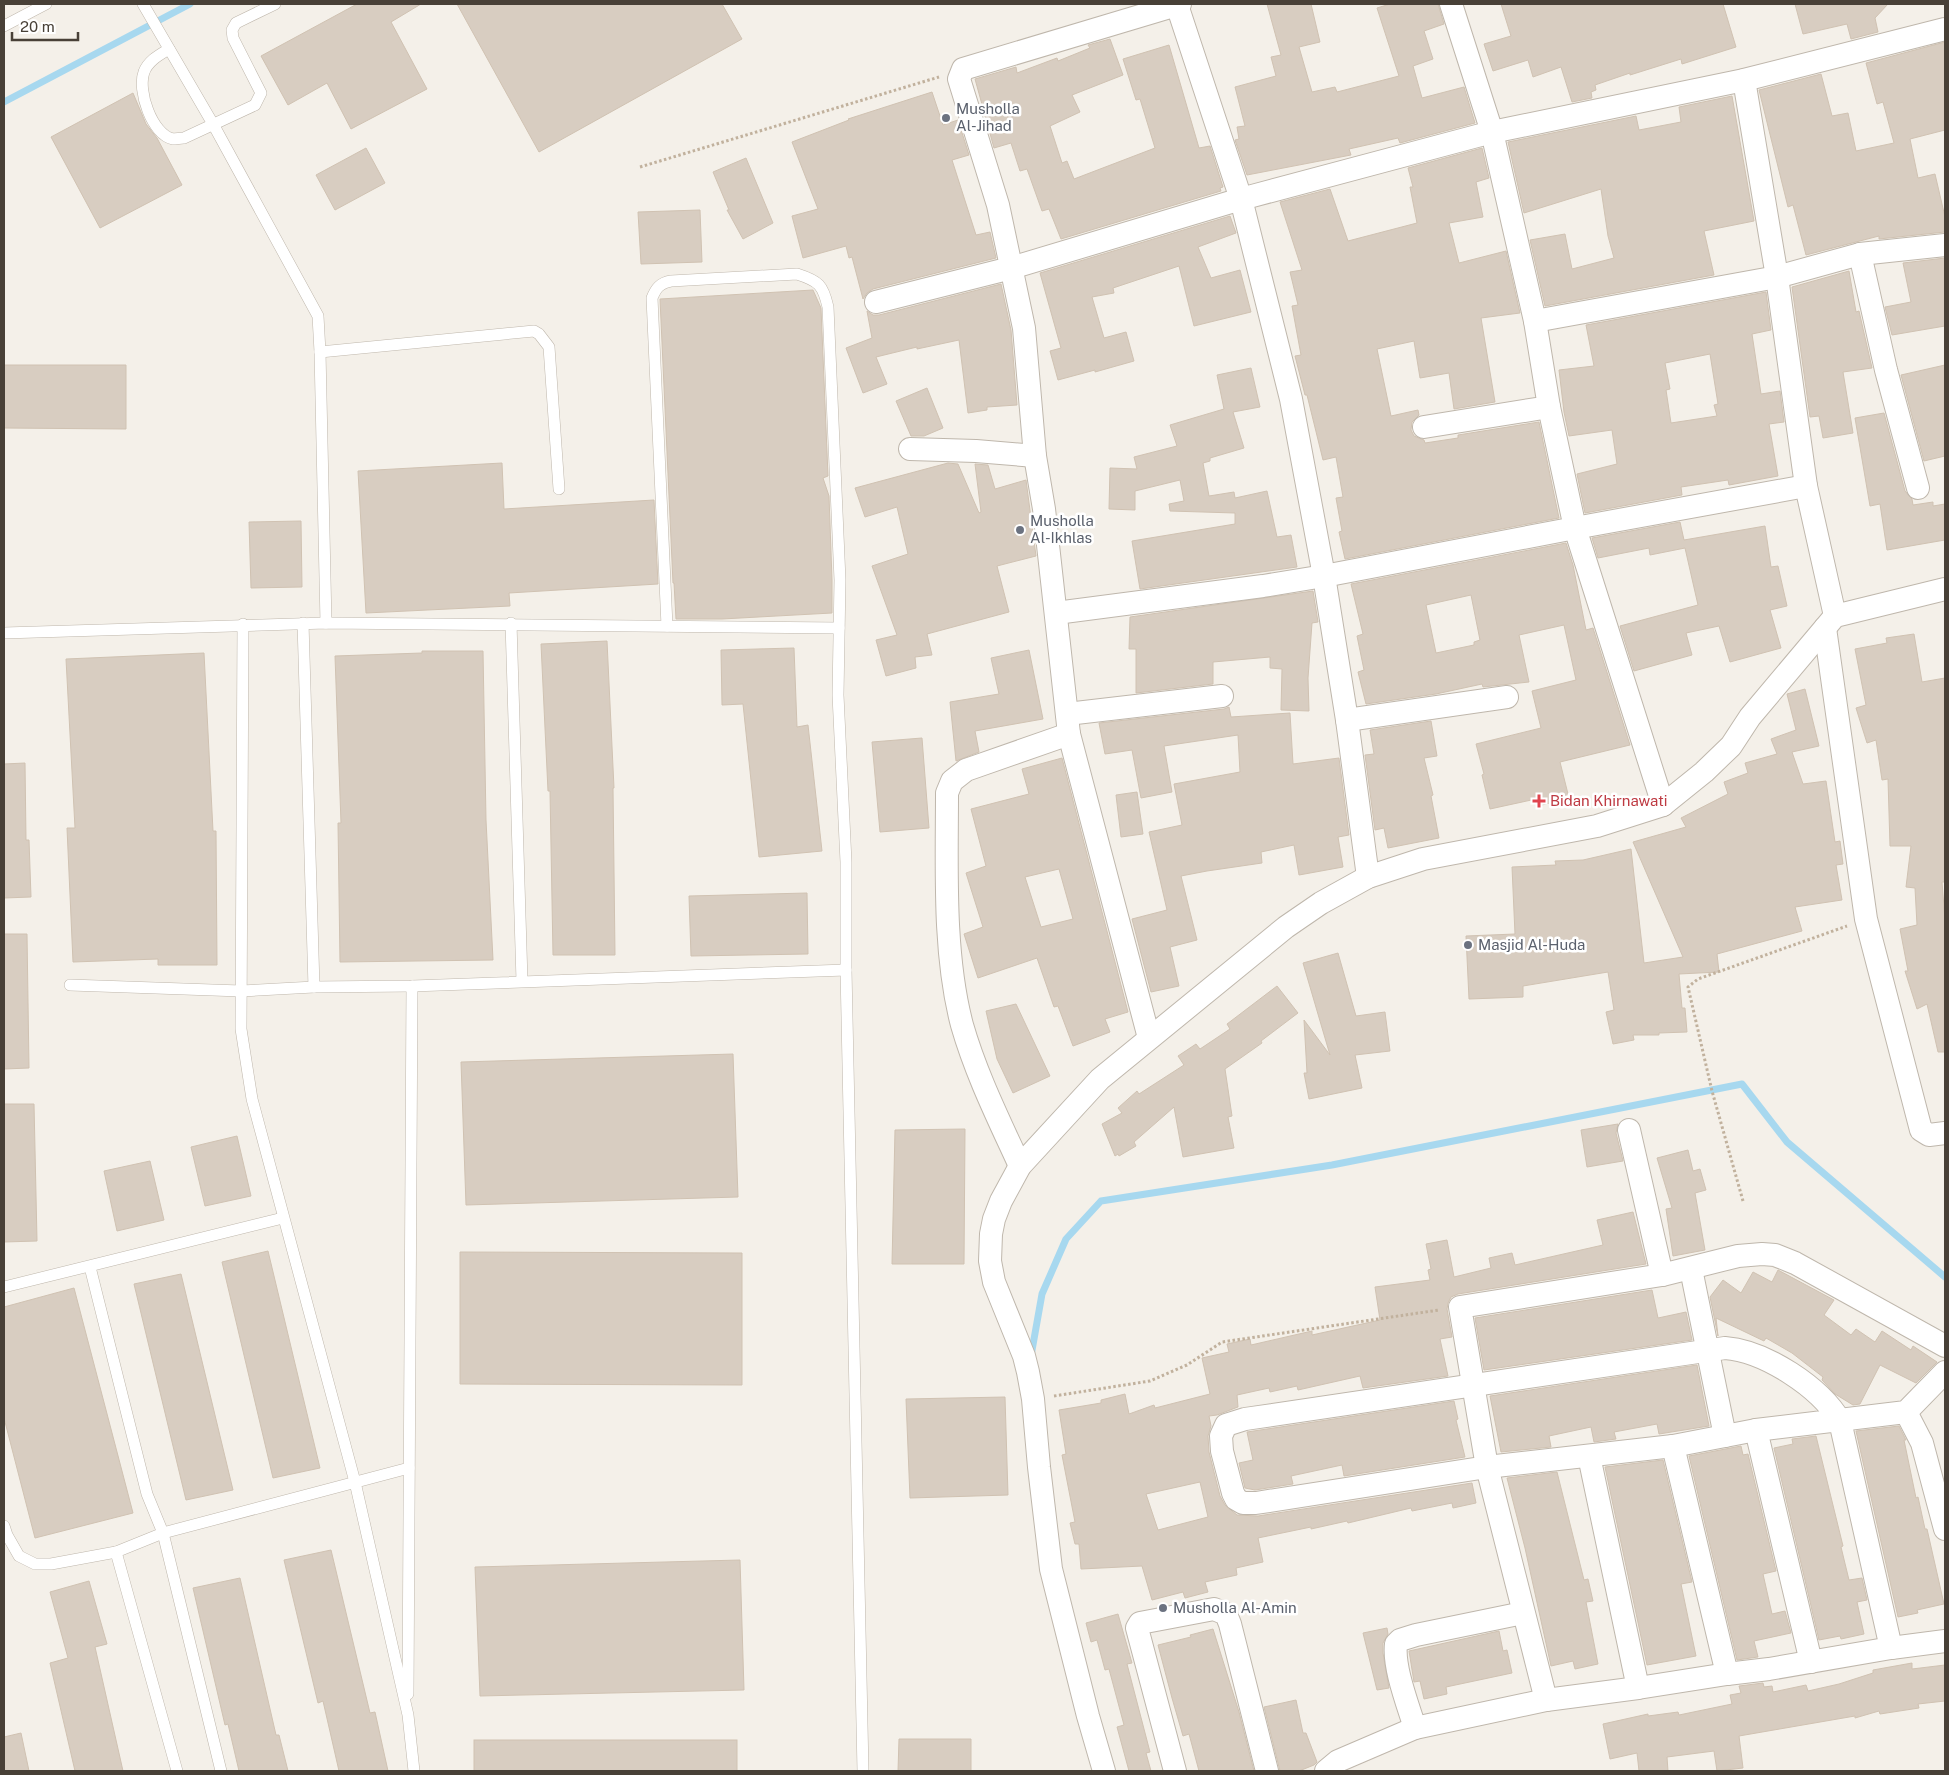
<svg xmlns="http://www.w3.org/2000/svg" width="1949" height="1775" font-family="'Public Sans',sans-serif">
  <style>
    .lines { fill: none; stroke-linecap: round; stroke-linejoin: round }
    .stream { stroke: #a7d8ef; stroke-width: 7 }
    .building { fill: #d8cdc1; stroke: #d0c2b2; fill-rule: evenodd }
    .service-casing { stroke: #bfb7ac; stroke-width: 12 }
    .minor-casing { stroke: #bfb7ac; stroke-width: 24 }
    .path { stroke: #c1b19d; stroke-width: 3; stroke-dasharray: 2.5 2.5; stroke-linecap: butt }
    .service { stroke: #fff; stroke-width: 11 }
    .minor { stroke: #fff; stroke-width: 22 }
    .worship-dot { fill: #6b7280; stroke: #fff; stroke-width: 2 }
    .health-dot { fill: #e0444e; stroke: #fff; stroke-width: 2 }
    .labels { text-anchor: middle; stroke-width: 5; stroke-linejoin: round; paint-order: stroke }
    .worship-label { font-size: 15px; fill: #5b616d; stroke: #fff; text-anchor: start }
    .health-label { font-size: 15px; fill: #be3a42; stroke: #fff; text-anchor: start }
  </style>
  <rect width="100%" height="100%" fill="#f4f0e9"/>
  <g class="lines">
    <g class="stream">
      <path d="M4 102 190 4"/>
      <path d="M1031 1356 1042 1294 1066 1239 1101 1201 1332 1165 1742 1084 1787 1142 1945 1277"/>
    </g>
  </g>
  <g class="building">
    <path d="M357 4H421L391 22 427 89 351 129 327 83 288 105 261 56Z"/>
    <path d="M457 4H722L742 39 539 152Z"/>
    <path d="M1267 4H1311L1320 42 1299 47 1312 92 1335 87 1337 92 1399 76 1377 8 1390 4H1438L1444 24 1424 31 1433 59 1413 66 1422 98 1464 87 1475 123 1400 143 1398 138 1349 149 1351 155 1247 175 1235 140 1239 139 1237 127 1245 126 1235 87 1276 76 1271 57 1281 55Z"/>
    <path d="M1501 4H1723L1736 47 1682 64 1681 59 1630 75V73L1595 85 1596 90 1591 92 1592 98 1572 102 1561 67 1533 77 1528 60 1493 71 1484 44 1511 36Z"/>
    <path d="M1795 4H1888L1875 18 1878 32 1851 39 1847 24 1803 34Z"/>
    <path d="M1110 39 1123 75 1072 95 1080 112 1050 126 1062 163 1067 161 1074 179 1155 148 1140 99 1136 100 1123 59 1169 45 1199 148 1210 146 1223 187 1220 188 1221 191 1061 239 1049 209 1042 211 1027 169 1020 171 1011 143 994 148 975 79 1016 67 1017 73 1057 58 1058 61 1090 48 1088 45Z"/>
    <path d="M1945 42V130L1910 139 1918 178 1935 174 1945 217V232L1879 239V236L1806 255 1793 205 1788 207 1759 90 1821 74 1832 116 1848 113 1856 151 1894 143 1883 102 1877 104 1866 63Z"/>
    <path d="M932 92 943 125 958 120 969 155 952 160 976 235 990 232 996 258 873 289 867 293 863 299 852 257 849 258 846 246 803 258 792 216 818 209 792 142 849 120 848 119Z"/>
    <path d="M133 93 146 124 157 138 182 185 100 228 51 137Z"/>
    <path d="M1732 96 1754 221 1704 231 1714 275 1545 306 1530 240 1565 234 1572 269 1614 258 1608 236 1601 189 1524 213 1508 142 1636 116 1639 130 1681 122 1679 107Z"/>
    <path d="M366 148 385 183 335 210 316 175Z"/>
    <path d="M1482 148 1489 178 1476 182 1483 217 1449 223 1459 263 1506 251 1520 313 1481 318 1495 402 1454 409 1449 373 1420 378 1414 341 1377 349 1391 416 1418 410 1419 415 1412 422 1411 430 1414 436 1424 440 1425 443 1458 438V435L1539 422 1559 518 1345 559 1339 532 1342 531 1336 498 1343 497 1336 457 1323 460 1307 395H1305L1295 356 1301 355 1292 306 1298 305 1290 272 1302 270 1280 202 1330 189 1348 241 1417 223 1410 187H1413L1408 168Z"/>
    <path d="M746 158 773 223 743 239 727 210H729L713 172Z"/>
    <path d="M700 210 702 262 641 264 638 212Z"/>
    <path d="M1230 216 1236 233 1198 247 1211 278 1240 270 1251 312 1194 326 1179 266 1113 288 1114 293 1092 297 1104 338 1126 332 1134 361 1095 372V370L1058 380 1050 351 1061 348 1040 273Z"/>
    <path d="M1945 258V326L1892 335 1885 307 1911 302 1903 263Z"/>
    <path d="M1849 271 1856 312 1859 311 1872 368 1843 372 1853 433 1823 438 1819 416 1810 417 1792 287Z"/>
    <path d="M1001 284 1011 330 1017 405 987 407V410L968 413 959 340 917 349V347L876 357 887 384 863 393 846 348 872 338 867 311 873 315H879Z"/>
    <path d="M813 290 821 308 828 476 823 478 829 496 832 580V613L722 619H676L674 583H673L660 299Z"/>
    <path d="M1766 292 1771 330 1752 334 1761 394 1780 391 1784 422 1769 424 1778 476 1729 485 1728 480 1681 487 1682 495 1585 513 1577 474 1617 464 1612 430 1569 436 1564 412 1559 370 1594 366 1586 325ZM1710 354 1718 404 1714 405 1717 416 1671 423 1666 390 1670 389 1665 363Z"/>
    <path d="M4 365H126V429L4 428Z"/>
    <path d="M1945 365V456L1924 461 1901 375Z"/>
    <path d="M1251 368 1260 407 1233 412 1244 448 1210 458V461L1203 463 1209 496 1234 492 1235 498 1267 491 1277 537 1291 535 1297 567 1140 589 1132 541 1235 524V513L1170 511 1169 504 1184 501 1180 480 1135 491V510L1109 509 1110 468 1137 469 1134 457 1177 446 1170 425 1224 409 1217 375Z"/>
    <path d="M927 388 943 428 924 436H911L896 401Z"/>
    <path d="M1884 413 1905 491 1912 499 1913 505 1933 502V506L1945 504V540L1887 550 1880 504 1870 506 1855 418Z"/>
    <path d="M502 463 504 509 654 500 658 584 509 593 510 606 366 613 358 471Z"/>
    <path d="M948 463 958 464 979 513 981 512 975 464 988 465 995 489 1026 480 1036 556 997 566 1009 612 927 634 932 655 915 657 916 668 886 676 876 640 897 635 872 566 908 554 897 507 865 517 855 488Z"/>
    <path d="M301 521 302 587 251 588 249 522Z"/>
    <path d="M1680 522 1684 540 1765 526 1771 567 1778 566 1787 606 1770 610 1781 648 1730 662 1719 626 1686 633 1692 655 1634 671 1620 626 1698 605 1685 548 1650 555 1649 548 1598 558 1592 538Z"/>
    <path d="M1566 543 1573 565 1586 630 1593 628 1630 745 1560 762 1569 798 1538 806 1536 799 1490 809 1482 775 1484 774 1476 744 1541 728 1532 691 1576 680 1564 625 1519 635 1529 682 1483 687 1482 684 1436 694 1366 704 1358 672 1364 670 1357 636 1363 634 1351 584ZM1471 595 1480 640 1474 642V645L1436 653 1426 605Z"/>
    <path d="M1313 591 1318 622 1312 623 1308 678 1309 711 1281 710 1282 669 1270 668V657L1213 662V684L1136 693V649H1129L1130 617Z"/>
    <path d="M1914 634 1922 682 1945 678V882H1942L1945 920V1052H1938L1927 1004 1917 1009 1905 971H1908L1900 929 1917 925 1915 888 1906 887 1911 846H1890L1888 779 1882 780 1876 740 1867 743 1856 708 1866 705 1855 649 1887 643 1886 638Z"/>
    <path d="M607 641 614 788H613L615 955H553L550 791H548L541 644Z"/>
    <path d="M794 648 797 727 808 725 822 851 759 857 743 704 722 705 721 650Z"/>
    <path d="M1029 650 1043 719 975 731 979 752 956 761 950 702 999 694 991 658Z"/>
    <path d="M422 651H483L486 820 493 960 340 962 338 823H341L335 656 422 653Z"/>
    <path d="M204 653 213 831H216L217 965H158V959L73 962 67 828H75L66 659Z"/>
    <path d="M1805 689 1819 746 1792 752 1803 784 1826 781 1835 842 1840 841 1843 864 1836 865 1842 900 1795 907 1802 931 1717 954 1719 972 1679 974 1682 1008H1685L1687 1032 1659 1033V1035H1633L1634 1040 1613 1044 1606 1012 1614 1010 1608 972 1523 986V997L1469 999 1466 936 1515 934 1512 867 1556 865 1555 861 1583 860 1631 849 1644 963 1683 957 1633 842 1686 827 1681 818 1728 794 1724 782 1748 773 1745 763 1777 754 1771 739 1796 730 1787 694Z"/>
    <path d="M1229 707 1231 717 1290 713 1293 764 1339 758 1349 835 1338 837 1343 867 1299 875 1294 845 1261 852 1262 863 1207 871 1181 876 1197 940 1170 947 1179 986 1151 992 1132 919 1167 910 1149 832 1182 825 1174 784 1240 772 1238 735 1164 746 1172 792 1141 798 1132 750 1105 754 1099 723 1224 709Z"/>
    <path d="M1431 721 1437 756 1424 758 1433 795 1431 796 1439 838 1388 848 1384 828 1375 830 1365 755 1374 754 1370 730Z"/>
    <path d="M922 738 929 828 880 832 872 742Z"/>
    <path d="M1062 758 1128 1012 1105 1019 1110 1032 1073 1046 1058 1006 1054 1007 1037 958 978 978 964 934 983 927 966 873 986 866 971 809 1029 794 1022 769ZM1059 869 1073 919 1041 927 1025 877Z"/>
    <path d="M25 763 26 840H29L31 897 4 898V764Z"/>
    <path d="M1137 792 1143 834 1121 837 1116 795Z"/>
    <path d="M807 893 808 954 691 956 689 896Z"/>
    <path d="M4 934H27L29 1068 4 1069Z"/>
    <path d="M1338 953 1356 1016 1385 1012 1390 1051 1355 1055 1362 1088 1309 1099 1304 1073H1307L1304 1020 1330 1055 1303 963Z"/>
    <path d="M1277 986 1298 1013 1261 1041 1262 1043 1225 1069 1232 1116 1228 1117 1234 1148 1183 1157 1174 1107 1134 1142 1136 1146 1119 1156 1118 1154 1115 1156 1102 1124 1122 1113 1118 1108 1137 1091 1139 1094 1184 1065 1178 1056 1196 1044 1200 1049 1230 1029 1227 1024Z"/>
    <path d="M1016 1004 1050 1076 1013 1093 997 1059 986 1011Z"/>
    <path d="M733 1054 738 1197 466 1205 461 1062Z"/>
    <path d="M4 1104H34L37 1241 4 1242Z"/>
    <path d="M1618 1124 1616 1133 1623 1161 1587 1167 1581 1130Z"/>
    <path d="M965 1129 964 1264H892L895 1130Z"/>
    <path d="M237 1136 251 1196 205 1206 191 1147Z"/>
    <path d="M1688 1150 1693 1171 1700 1169 1706 1190 1695 1193 1705 1250 1673 1256 1666 1209 1672 1208 1657 1158Z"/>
    <path d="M150 1161 164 1220 117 1231 104 1171Z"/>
    <path d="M1633 1212 1646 1264 1458 1294 1451 1297 1448 1303 1447 1309 1452 1337 1440 1339 1448 1376 1363 1388 1360 1376 1298 1390 1297 1386 1270 1392 1269 1388 1237 1395 1238 1407 1217 1415 1209 1416 1211 1426 1208 1436 1209 1452 1220 1496 1225 1505 1237 1515 1258 1516 1472 1483 1476 1503 1453 1508 1452 1503 1412 1511 1411 1508 1348 1523 1347 1521 1311 1529V1527L1258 1538 1263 1562 1236 1568 1237 1575 1205 1582 1208 1592 1185 1598 1183 1592 1152 1600 1142 1566 1081 1569 1079 1544H1075L1070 1523 1075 1522 1062 1455 1066 1454 1059 1410 1101 1403V1400L1125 1394 1129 1414 1154 1405 1155 1408 1210 1394 1202 1358 1229 1352 1227 1344 1250 1339 1251 1345 1312 1331V1335L1380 1320 1375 1287 1430 1280 1428 1270 1431 1269 1426 1244 1447 1240 1454 1277 1491 1268 1489 1258 1512 1253 1515 1265 1603 1245 1597 1220ZM1200 1482 1208 1517 1158 1530 1146 1494Z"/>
    <path d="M268 1251 320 1468 273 1478 222 1262Z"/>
    <path d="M460 1252 742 1253V1385L460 1384Z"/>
    <path d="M1778 1270 1834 1300 1824 1315 1851 1335 1856 1329 1875 1342 1882 1331 1911 1350 1913 1346 1937 1362 1916 1383 1880 1365 1860 1404 1853 1405 1835 1394 1822 1380 1823 1377 1792 1353 1766 1338 1764 1341 1716 1318 1718 1336 1710 1297 1723 1280 1741 1293 1753 1272 1772 1282Z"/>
    <path d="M181 1274 233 1490 186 1500 134 1284Z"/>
    <path d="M74 1288 133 1513 35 1538 4 1418V1307Z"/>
    <path d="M1652 1290 1658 1318 1686 1312 1692 1340 1484 1370 1475 1318Z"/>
    <path d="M1697 1365 1709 1426 1659 1434 1657 1424 1614 1432 1616 1439 1594 1442 1591 1427 1549 1436 1551 1447 1501 1452 1490 1396Z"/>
    <path d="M1005 1397 1008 1495 910 1498 906 1399Z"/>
    <path d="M1454 1401 1458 1419 1456 1420 1465 1457 1344 1476 1342 1465 1291 1476 1293 1484 1255 1490 1245 1488 1239 1463 1253 1460 1247 1432Z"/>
    <path d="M1899 1426 1906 1440H1904L1916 1498 1918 1497 1925 1529H1927L1944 1604 1917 1610 1918 1613 1898 1617 1856 1431Z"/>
    <path d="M1816 1436 1843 1546 1841 1547 1849 1580 1862 1578 1867 1600 1857 1602 1864 1634 1841 1639 1840 1636 1819 1640 1774 1448 1793 1444 1792 1439Z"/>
    <path d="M1741 1446 1743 1455 1748 1454 1776 1571 1763 1574 1772 1614 1785 1611 1791 1633 1754 1641 1758 1657 1737 1660 1689 1456Z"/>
    <path d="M1663 1460 1692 1582 1681 1584 1696 1656 1647 1665 1605 1467Z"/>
    <path d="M1557 1472 1584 1580 1588 1579 1593 1601 1586 1602 1598 1664 1575 1669 1573 1661 1551 1666 1525 1548 1507 1478Z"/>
    <path d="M331 1550 370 1713 375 1712 388 1771H339L323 1701 318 1703 284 1560Z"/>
    <path d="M740 1560 744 1690 480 1696 475 1567Z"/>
    <path d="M240 1578 276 1735H279L288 1771H239L228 1724 225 1725 193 1588Z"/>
    <path d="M89 1581 107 1644 95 1647 123 1771H75L50 1663 68 1658 50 1592Z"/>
    <path d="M1118 1614 1132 1663 1127 1664 1150 1752 1146 1753 1151 1771H1129L1117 1727 1124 1725 1109 1669 1105 1670 1097 1640 1091 1642 1086 1623Z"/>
    <path d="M1387 1628 1388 1634 1383 1643V1653L1389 1688 1377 1690 1363 1633Z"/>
    <path d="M1213 1629 1239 1712 1254 1771H1199L1189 1734 1183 1736 1172 1698 1158 1645 1191 1637 1190 1635Z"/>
    <path d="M1499 1631 1503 1651 1507 1650 1512 1673 1446 1687 1447 1694 1424 1699 1420 1681 1414 1682 1409 1651Z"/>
    <path d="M1912 1663V1669L1945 1665V1701L1918 1704 1919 1708 1880 1714 1879 1711 1855 1718V1716L1739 1736 1743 1768 1717 1771 1714 1751 1667 1757 1668 1771H1639L1637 1753 1610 1759 1603 1724 1648 1714V1716L1678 1712 1679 1715 1732 1704 1730 1695 1741 1693 1739 1686 1763 1683 1764 1687 1772 1686 1773 1692 1806 1685 1808 1691 1839 1684 1873 1673V1670Z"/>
    <path d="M1296 1700 1303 1733H1306L1317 1762 1314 1765 1299 1771H1280L1264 1707Z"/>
    <path d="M21 1733 29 1771H4V1737Z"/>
    <path d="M899 1739H971V1771H898Z"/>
    <rect x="474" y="1740" width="263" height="31"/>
  </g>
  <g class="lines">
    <g class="service-casing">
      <g id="service">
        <path d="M143 4 213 124 318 316 320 352 326 623"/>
        <path d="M4 26 46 4"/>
        <path d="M169 49C159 55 148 61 144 72 137 90 152 135 173 139 176 139 181 138 184 138L255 105 261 93 233 38 232 30 236 23 275 4"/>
        <path d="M320 352 534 331 539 334 549 347 559 489"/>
        <path d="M303 623 314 987"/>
        <path d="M511 623 522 981"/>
        <path d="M243 624 241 1029 252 1099 355 1482 408 1715 414 1771"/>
        <path d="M667 626 652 298C656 288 660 283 671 281L797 274C819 281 823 285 828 307L840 580 838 695 846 862V970L863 1771"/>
        <path d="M4 633 326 623 839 628"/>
        <path d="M70 985 241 991 314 987 412 986 846 970"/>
        <path d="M90 1267 147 1494 163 1533 221 1771"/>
        <path d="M4 1287 283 1218"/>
        <path d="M4 1526 7 1535 19 1556 35 1564H51L116 1552 163 1533 409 1468"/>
        <path d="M116 1552 177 1771"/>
        <path d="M408 1694 412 986"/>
      </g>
    </g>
    <g class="minor-casing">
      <g id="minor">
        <path d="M1451 4 1492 132 1535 321 1549 407 1575 528 1663 805"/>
        <path d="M1177 5 1241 199 1291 399 1324 576 1347 720 1368 877"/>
        <path d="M1744 80 1777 277 1806 486 1835 616"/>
        <path d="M1860 254 1886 370 1918 488"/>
        <path d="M876 302 1011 268 1241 199 1492 132 1744 80 1945 29"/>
        <path d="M1535 321 1777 277 1860 254 1945 245"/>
        <path d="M1424 427 1549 407"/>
        <path d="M910 449 976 451 1035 456"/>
        <path d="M1056 613 1263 586 1324 576 1575 528 1806 486"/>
        <path d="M1825 628 1866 919 1921 1130 1929 1135 1945 1133"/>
        <path d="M1067 714 1222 696"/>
        <path d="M1347 720 1507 697"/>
        <path d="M1149 1038 1069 734 1044 509 1035 456 1024 328 998 205 959 79 963 69 1180 4"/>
        <path d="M1629 1130 1662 1275"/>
        <path d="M1020 1166C999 1120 976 1074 962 1025 943 953 947 867 947 793L952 781 966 770 1069 734"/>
        <path d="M1691 1269 1725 1436"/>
        <path d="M1906 1412 1922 1443 1945 1529"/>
        <path d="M1756 1430 1811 1662"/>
        <path d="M1673 1446 1727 1674"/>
        <path d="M1589 1456 1638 1688"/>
        <path d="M1891 1648 1840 1421C1820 1387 1765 1351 1725 1348L1245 1419 1226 1425 1221 1436 1222 1451 1233 1493 1236 1499 1243 1503H1256L1487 1467 1673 1446 1756 1430 1906 1412 1945 1372"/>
        <path d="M1546 1700 1487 1467 1460 1307 1662 1275 1738 1256 1762 1254 1775 1255 1795 1263 1945 1346"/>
        <path d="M1415 1728C1408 1705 1393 1667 1396 1644L1400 1640 1416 1635 1523 1613"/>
        <path d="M1104 1771 1088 1716 1051 1569 1039 1467 1033 1399 1028 1372 1024 1356 994 1282 990 1261 991 1234 994 1219 1001 1201 1020 1166 1100 1079 1286 927 1321 903 1368 877 1423 859 1597 826 1663 805 1704 772 1731 746 1750 717 1835 616 1945 589"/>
        <path d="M1175 1771 1137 1628 1140 1623 1214 1609 1226 1614 1230 1624 1267 1771"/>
        <path d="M1326 1771 1338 1761 1415 1728 1546 1700 1638 1688 1727 1674 1769 1669 1891 1648 1945 1641"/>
      </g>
    </g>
    <g class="path">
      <path d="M640 167 939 77"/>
      <path d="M1743 1201 1712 1091 1688 987 1698 979 1847 926"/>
      <path d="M1054 1396 1150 1381 1187 1365 1222 1342 1439 1310"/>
    </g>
    <use href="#service" class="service"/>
    <use href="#minor" class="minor"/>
  </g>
  <g class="worship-dot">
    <circle cx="946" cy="118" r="5"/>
    <circle cx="1020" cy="530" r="5"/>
    <circle cx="1468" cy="945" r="5"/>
    <circle cx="1163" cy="1608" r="5"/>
  </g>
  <path class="health-dot" d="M1536.5 793.5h5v5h5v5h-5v5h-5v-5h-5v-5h5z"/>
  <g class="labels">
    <g class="worship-label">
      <text x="956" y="114">Musholla<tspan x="956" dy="17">Al-Jihad</tspan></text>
      <text x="1030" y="526">Musholla<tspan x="1030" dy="17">Al-Ikhlas</tspan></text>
      <text x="1478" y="950">Masjid Al-Huda</text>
      <text x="1173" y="1613">Musholla Al-Amin</text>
    </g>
    <g class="health-label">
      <text x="1550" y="806">Bidan Khirnawati</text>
    </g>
  </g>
  <rect width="1949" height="1775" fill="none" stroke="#484037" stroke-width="10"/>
  <path d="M12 32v8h66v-8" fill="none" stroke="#484037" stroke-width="2.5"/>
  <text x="20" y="32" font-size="15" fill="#484037" stroke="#ffffff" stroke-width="4" paint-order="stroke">20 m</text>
</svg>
